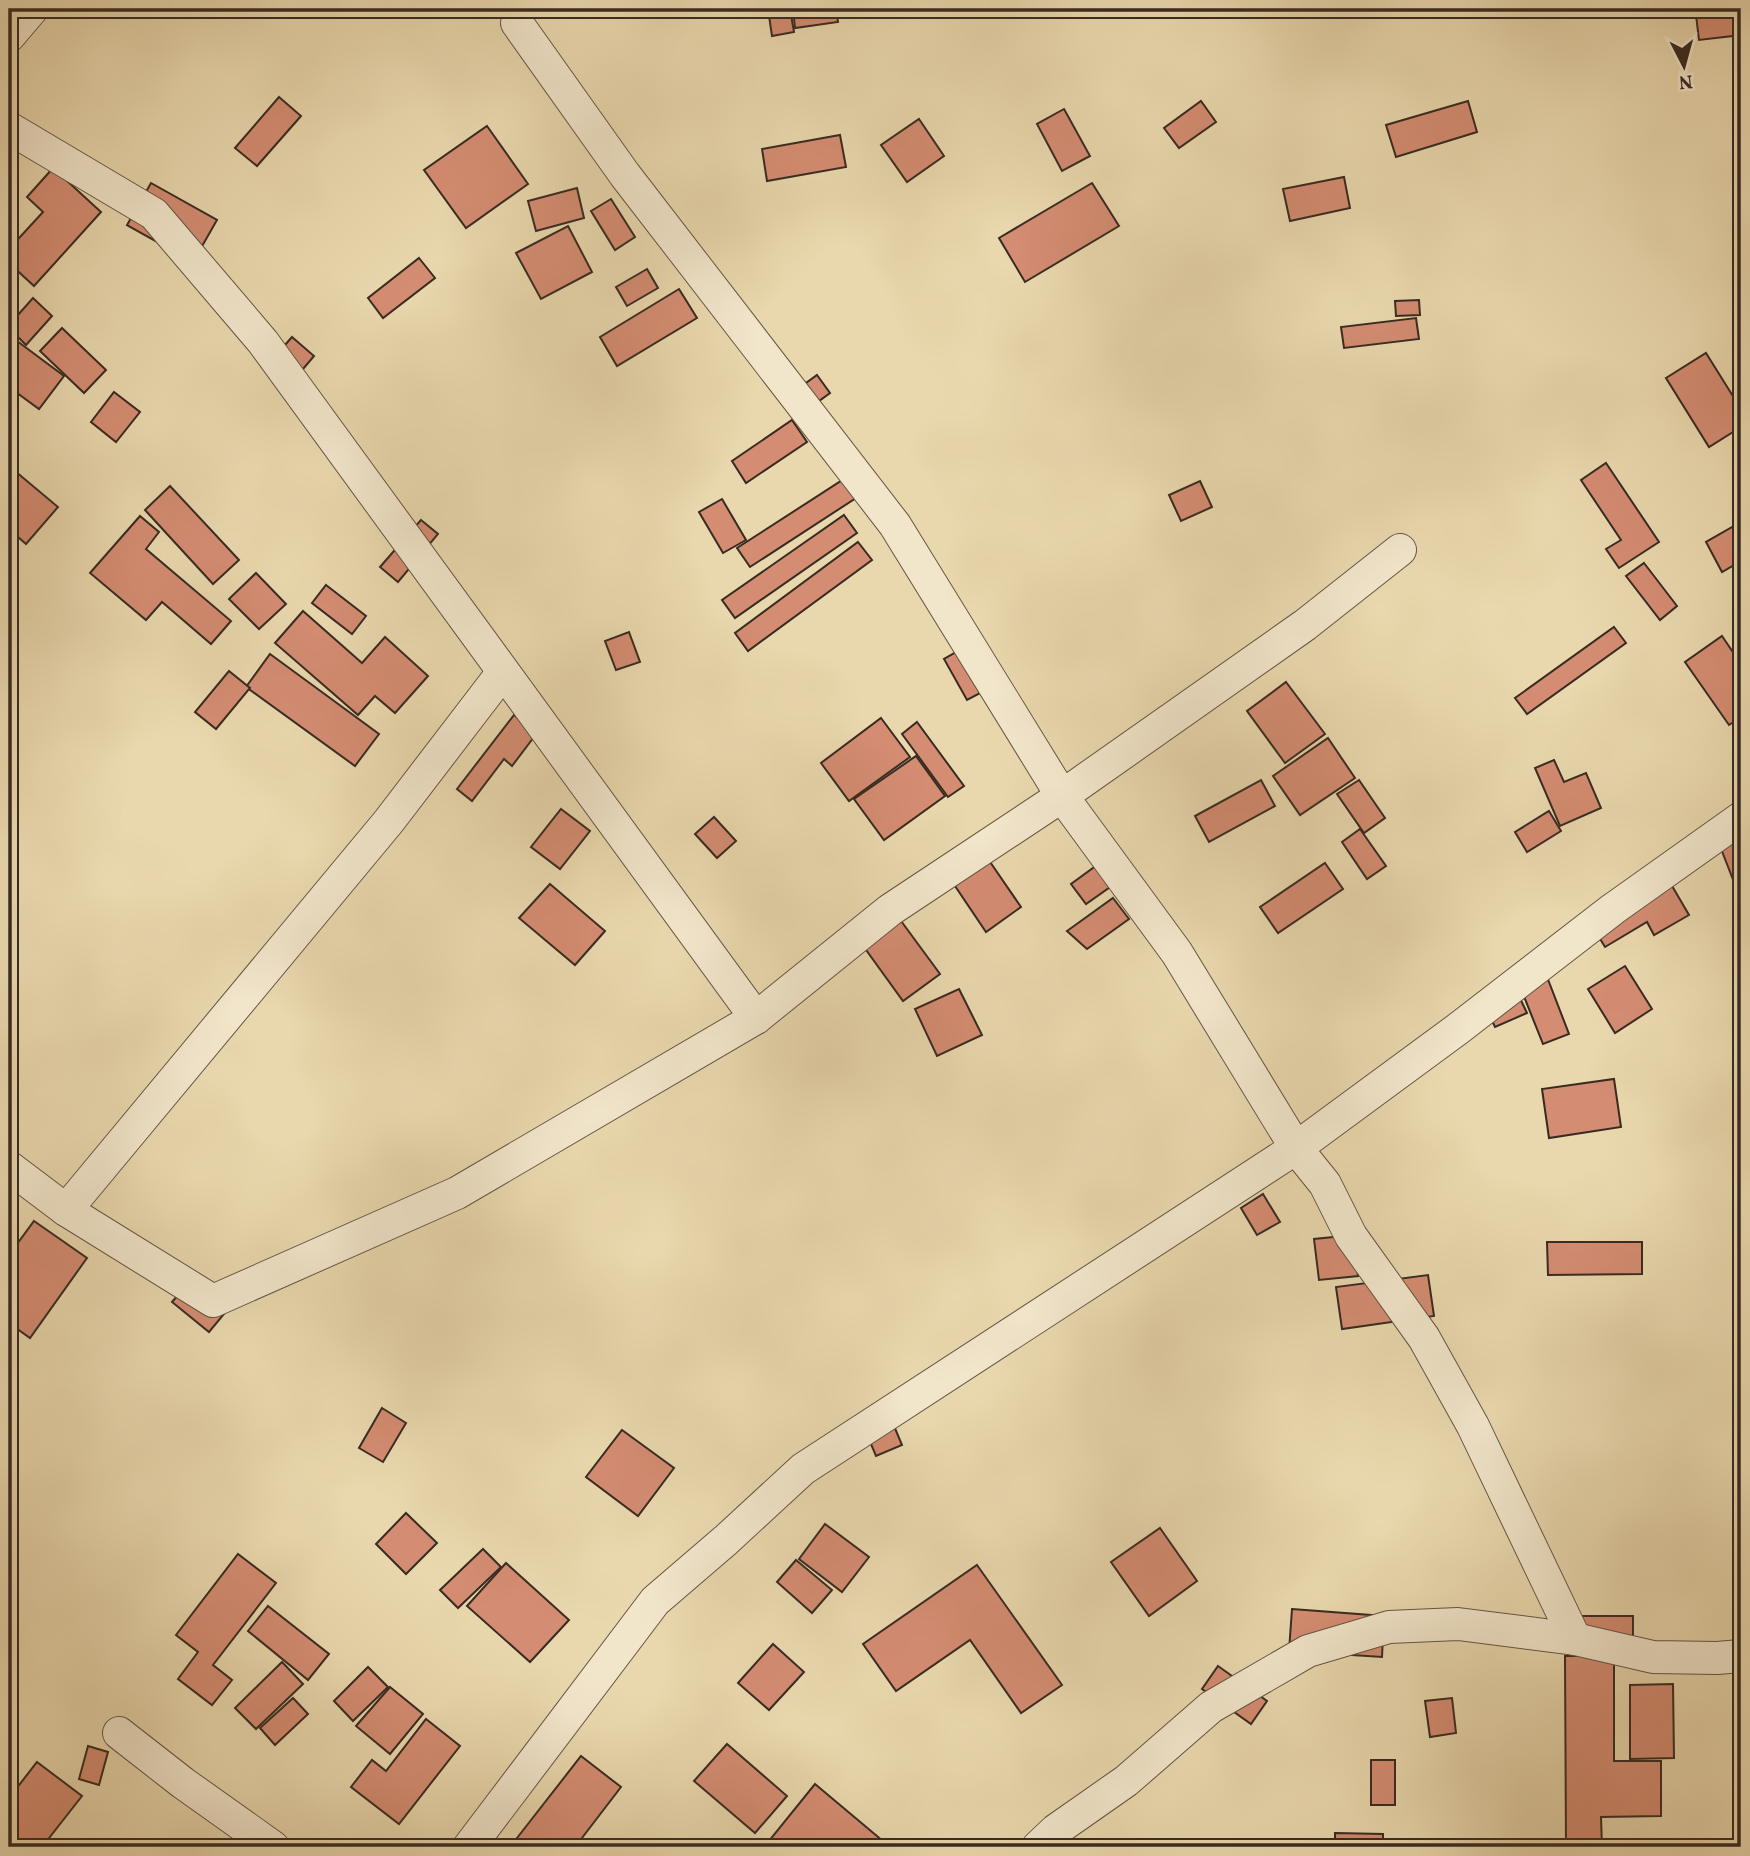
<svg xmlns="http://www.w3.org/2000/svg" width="1750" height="1856" font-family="Vollkorn,serif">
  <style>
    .building { fill: #d48c72; stroke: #382b21; stroke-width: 2 }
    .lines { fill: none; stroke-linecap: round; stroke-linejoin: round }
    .street-casing { stroke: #645644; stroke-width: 34 }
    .street { stroke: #f1e5ca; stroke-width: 32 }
  </style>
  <rect width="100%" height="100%" fill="#e9d7ad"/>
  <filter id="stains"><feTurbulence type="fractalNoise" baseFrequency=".00286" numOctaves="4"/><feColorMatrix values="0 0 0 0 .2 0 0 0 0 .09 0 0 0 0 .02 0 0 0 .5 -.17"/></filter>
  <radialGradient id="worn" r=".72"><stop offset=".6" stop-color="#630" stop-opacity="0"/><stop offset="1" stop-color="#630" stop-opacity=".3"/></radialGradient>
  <g class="building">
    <path d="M768 9H790L794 32 772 36Z"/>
    <path d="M793 9H836L838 22 795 28Z"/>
    <path d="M1741 10V35L1699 40 1696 15Z"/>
    <path d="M279 97 301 116 257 166 235 148Z"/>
    <path d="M1201 101 1216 122 1179 148 1164 128Z"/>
    <path d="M1468 101 1477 132 1396 157 1386 125Z"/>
    <path d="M1064 109 1090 156 1062 171 1037 124Z"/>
    <path d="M919 119 944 156 907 182 881 145Z"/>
    <path d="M487 126 528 184 466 228 424 170Z"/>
    <path d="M840 135 846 167 767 181 762 149Z"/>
    <path d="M53 168 101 212 34 286 9 263V249L43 212 27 197Z"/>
    <path d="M1344 177 1350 208 1290 221 1283 189Z"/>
    <path d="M151 183 217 220 193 262 127 225Z"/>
    <path d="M1092 183 1119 226 1025 282 999 238Z"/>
    <path d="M577 188 584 218 536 231 528 201Z"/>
    <path d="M611 199 635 237 615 250 591 211Z"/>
    <path d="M568 226 592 272 541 299 516 253Z"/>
    <path d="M419 258 435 278 383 318 368 298Z"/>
    <path d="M647 269 658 288 627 306 616 287Z"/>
    <path d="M679 289 697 318 617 366 600 337Z"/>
    <path d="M33 298 52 316 26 345 9 328V325Z"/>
    <path d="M1419 300 1420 315 1396 316 1395 301Z"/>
    <path d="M1416 318 1419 339 1344 348 1341 327Z"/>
    <path d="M62 328 106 370 84 393 40 351Z"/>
    <path d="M9 335 64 376 39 409 9 387Z"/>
    <path d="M292 337 314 356 292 382 270 362Z"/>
    <path d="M1706 353 1741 409V427L1709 447 1666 378Z"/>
    <path d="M817 375 830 393 808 409 795 391Z"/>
    <path d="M114 392 140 412 116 442 91 422Z"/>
    <path d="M792 420 807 442 746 483 732 461Z"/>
    <path d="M1606 463 1659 542 1619 568 1606 549 1621 540 1581 480Z"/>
    <path d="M9 466 58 507 26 544 9 529Z"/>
    <path d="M861 468 873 487 750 567 737 548Z"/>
    <path d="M1200 481 1212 507 1181 521 1169 495Z"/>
    <path d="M170 486 239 560 213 584 145 510Z"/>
    <path d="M722 499 746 540 723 553 699 512Z"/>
    <path d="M844 515 857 533 735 618 722 600Z"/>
    <path d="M140 516 159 532 146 549 231 621 211 644 162 602 146 620 90 573Z"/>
    <path d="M421 520 438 534 398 582 380 567Z"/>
    <path d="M1741 522V561L1722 572 1706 542Z"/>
    <path d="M858 542 872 560 748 651 735 633Z"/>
    <path d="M1644 563 1677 606 1660 620 1626 576Z"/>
    <path d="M256 573 286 604 259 629 229 599Z"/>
    <path d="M326 585 366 616 352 634 312 603Z"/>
    <path d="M303 611 362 663 385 637 428 676 395 713 375 696 358 715 275 643Z"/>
    <path d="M1614 627 1626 643 1527 714 1515 698Z"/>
    <path d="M629 632 640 662 616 670 605 641Z"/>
    <path d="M1722 636 1741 664V717L1729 725 1685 662Z"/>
    <path d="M981 638 1005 680 967 700 944 659Z"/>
    <path d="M270 654 379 734 355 766 246 687Z"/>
    <path d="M229 671 250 688 216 729 195 712Z"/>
    <path d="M1286 682 1325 734 1285 763 1247 711Z"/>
    <path d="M514 715 537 733 512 766 504 759 472 801 457 789Z"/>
    <path d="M881 718 910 757 849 801 821 763Z"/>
    <path d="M917 722 964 786 948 797 902 734Z"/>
    <path d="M1328 738 1355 778 1300 815 1273 776Z"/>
    <path d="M916 756 945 796 884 840 854 799Z"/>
    <path d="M1554 760 1564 782 1586 773 1601 808 1560 826 1535 768Z"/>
    <path d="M1261 780 1275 806 1209 842 1195 816Z"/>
    <path d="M1359 780 1385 818 1364 833 1337 794Z"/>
    <path d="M561 809 590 831 560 869 531 847Z"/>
    <path d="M1549 811 1561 831 1527 852 1515 832Z"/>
    <path d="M714 817 736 841 717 858 695 834Z"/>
    <path d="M1360 829 1386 866 1367 879 1342 842Z"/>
    <path d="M1741 834V895H1739L1718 841Z"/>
    <path d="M1115 852 1130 873 1086 904 1071 884Z"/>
    <path d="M986 856 1021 907 986 932 951 880Z"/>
    <path d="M1325 863 1343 889 1278 933 1260 907Z"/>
    <path d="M1668 879 1689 915 1654 935 1647 922 1605 947 1591 924Z"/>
    <path d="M550 884 605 931 575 965 519 918Z"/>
    <path d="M1113 898 1129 919 1087 949 1067 931Z"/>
    <path d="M893 910 940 974 903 1001 856 936Z"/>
    <path d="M1625 966 1652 1009 1615 1033 1588 989Z"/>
    <path d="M1544 969 1569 1034 1543 1044 1517 979Z"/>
    <path d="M959 989 982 1035 937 1056 915 1009Z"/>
    <path d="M1517 992 1527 1013 1495 1027 1485 1006Z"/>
    <path d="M1614 1079 1621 1127 1549 1138 1542 1089Z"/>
    <path d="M1263 1194 1280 1222 1257 1235 1241 1208Z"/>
    <path d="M34 1221 87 1258 30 1338 9 1323V1255Z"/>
    <path d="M1353 1235 1358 1276 1319 1280 1314 1239Z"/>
    <path d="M1547 1242H1642V1274L1548 1275Z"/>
    <path d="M1428 1275 1434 1316 1342 1329 1336 1287Z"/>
    <path d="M193 1278 229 1308 209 1332 172 1302Z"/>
    <path d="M382 1408 406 1423 383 1462 359 1448Z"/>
    <path d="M889 1414 902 1445 876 1456 863 1425Z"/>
    <path d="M622 1430 674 1468 638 1516 586 1477Z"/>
    <path d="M406 1513 437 1543 406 1574 376 1544Z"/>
    <path d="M825 1524 869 1557 842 1592 799 1559Z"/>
    <path d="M1160 1528 1197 1581 1149 1616 1111 1562Z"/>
    <path d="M483 1549 501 1567 458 1608 440 1590Z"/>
    <path d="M238 1554 276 1583 213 1665 232 1680 212 1705 178 1679 198 1652 176 1635Z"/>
    <path d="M796 1560 832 1590 812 1613 777 1582Z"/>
    <path d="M506 1563 569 1620 530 1662 467 1606Z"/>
    <path d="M977 1565 1062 1685 1021 1713 970 1640 896 1691 863 1644Z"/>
    <path d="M268 1606 329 1654 308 1680 248 1631Z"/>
    <path d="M1292 1609 1384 1616 1382 1657 1289 1651Z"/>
    <path d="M1566 1616H1633V1653Z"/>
    <path d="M773 1644 804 1672 769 1710 738 1683Z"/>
    <path d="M1565 1656H1614V1761H1661V1816L1601 1817 1602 1847H1566Z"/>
    <path d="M282 1662 303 1684 256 1729 235 1708Z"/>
    <path d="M1218 1666 1267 1701 1251 1724 1202 1689Z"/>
    <path d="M368 1667 388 1687 353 1721 334 1701Z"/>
    <path d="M1673 1684 1674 1758 1630 1759V1685Z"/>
    <path d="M390 1687 423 1714 390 1754 356 1726Z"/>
    <path d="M293 1698 308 1714 275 1745 260 1728Z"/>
    <path d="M1452 1698 1456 1733 1430 1737 1425 1701Z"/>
    <path d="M426 1719 460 1746 399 1824 351 1787 372 1760 386 1771Z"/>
    <path d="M727 1744 787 1796 755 1833 694 1781Z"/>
    <path d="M88 1746 108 1752 99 1785 79 1779Z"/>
    <path d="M581 1756 621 1787 575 1847H510Z"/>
    <rect x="1371" y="1760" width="24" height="45"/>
    <path d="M37 1762 82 1796 42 1847H9V1798Z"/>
    <path d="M815 1784 890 1847H843L838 1842 834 1847H764Z"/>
    <path d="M1335 1833 1383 1834V1847H1335Z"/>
  </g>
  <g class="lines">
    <g class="street-casing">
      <g id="street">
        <path d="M517 23 625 175 895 525 1062 796 1177 953 1296 1148 1325 1184 1351 1236 1424 1338 1473 1426 1575 1639"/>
        <path d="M9 36 32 9"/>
        <path d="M9 128 154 214 263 342 756 1018"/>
        <path d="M9 1167 66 1210 213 1301 457 1193 756 1018 890 910 1062 796 1305 625 1400 550"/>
        <path d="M66 1210 389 821 503 672"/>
        <path d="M119 1733 183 1783 273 1847"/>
        <path d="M469 1847 655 1601 726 1540 803 1469 1296 1148 1459 1028 1613 909 1741 818"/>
        <path d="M1038 1847 1056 1830 1126 1781 1211 1707 1308 1651 1389 1627 1458 1624 1575 1639 1653 1657 1717 1658 1741 1656"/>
      </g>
    </g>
    <use href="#street" class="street"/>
  </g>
  <rect width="1750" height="1856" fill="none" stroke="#e9d7ad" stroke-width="35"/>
  <rect x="10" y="10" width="1729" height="1835" fill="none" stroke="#382b21" stroke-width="3.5"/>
  <rect x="18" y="18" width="1715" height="1821" fill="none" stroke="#382b21" stroke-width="2"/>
  <g transform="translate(1684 66) rotate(174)" stroke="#f1e5ca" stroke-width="5" paint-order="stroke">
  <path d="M0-5L12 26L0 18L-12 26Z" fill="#382b21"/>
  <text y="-10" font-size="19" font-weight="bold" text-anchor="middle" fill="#382b21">N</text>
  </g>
  <rect width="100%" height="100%" filter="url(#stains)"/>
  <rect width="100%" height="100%" fill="url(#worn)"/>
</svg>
